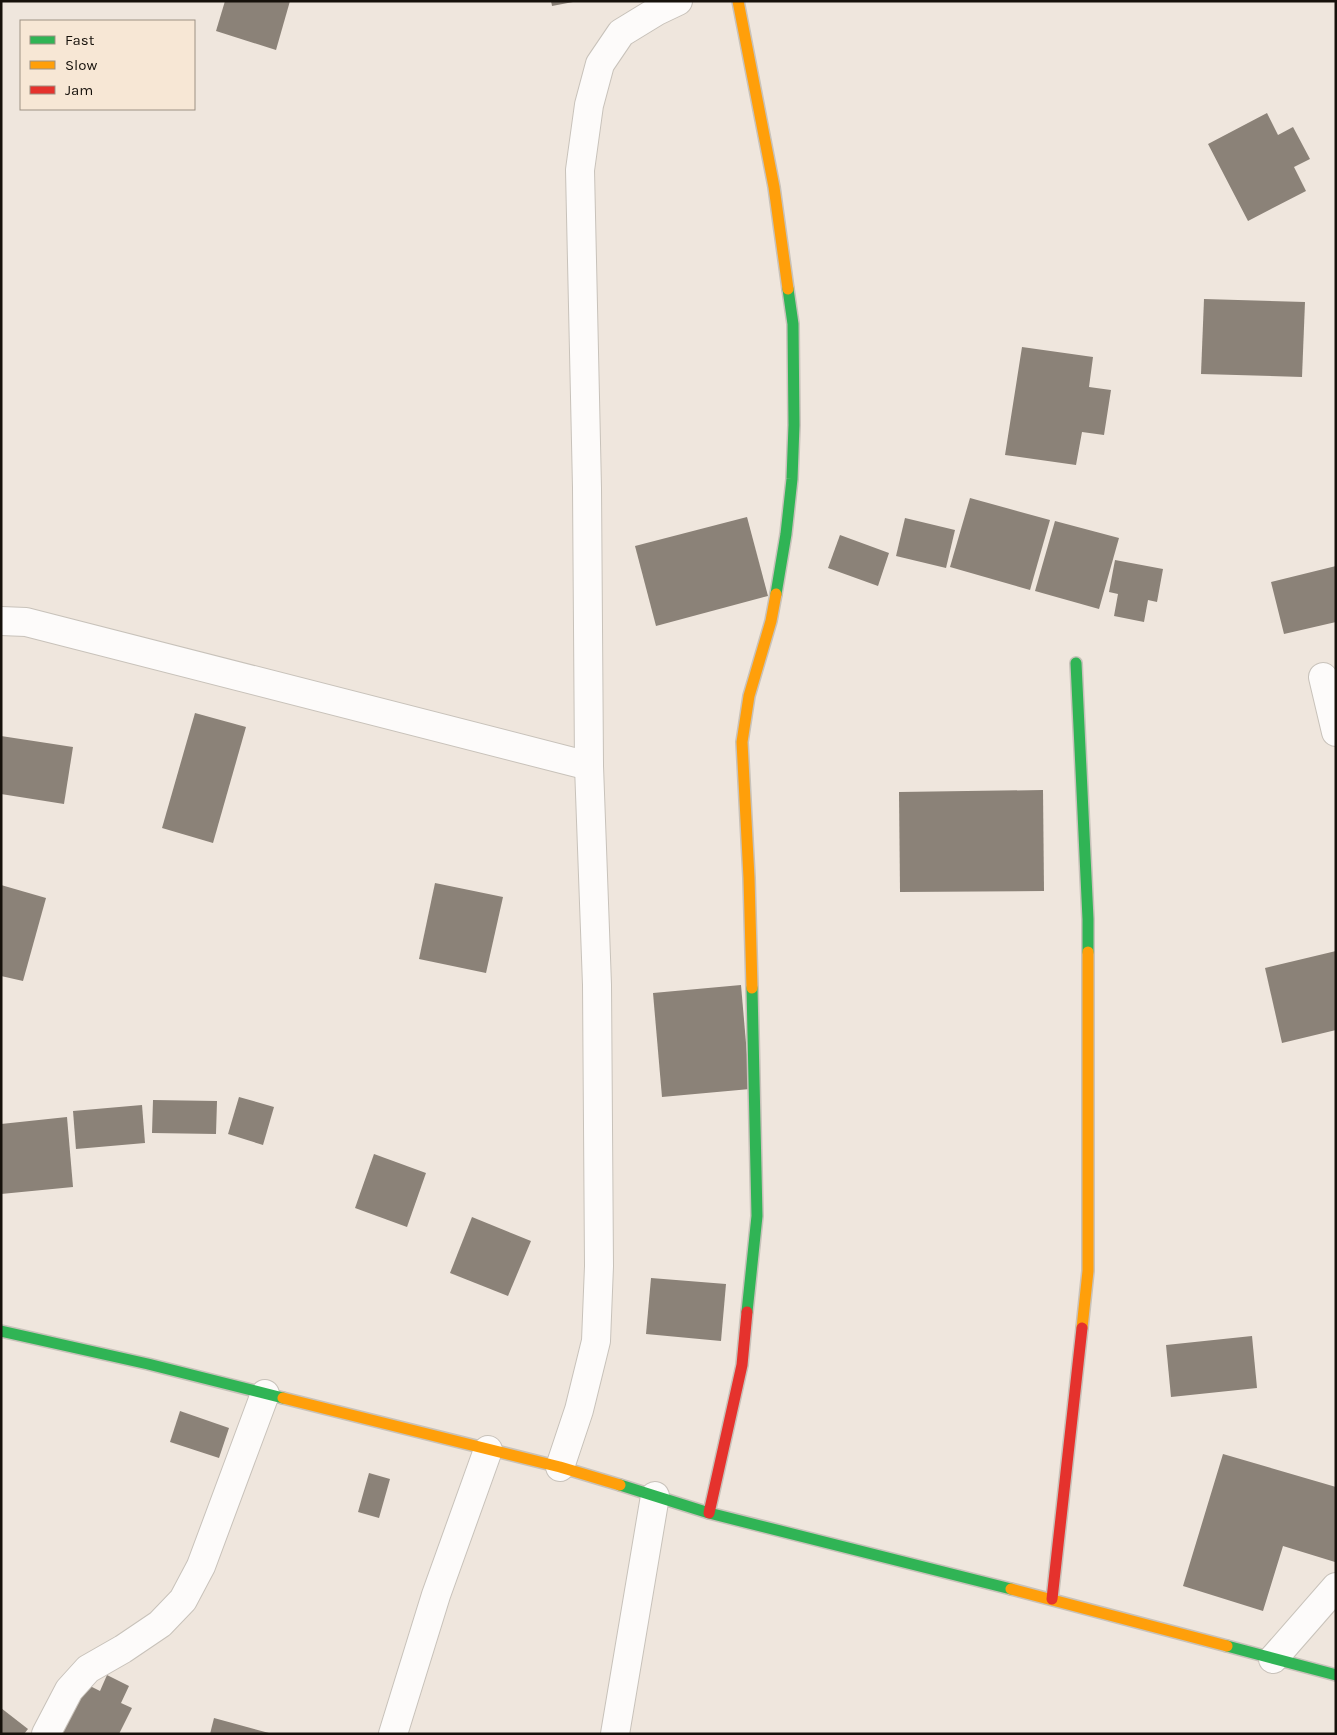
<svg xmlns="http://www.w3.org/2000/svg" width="1337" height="1735" font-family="Karla,sans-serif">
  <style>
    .building { fill: #8b8278 }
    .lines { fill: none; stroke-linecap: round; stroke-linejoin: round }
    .street-casing { stroke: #c8c2ba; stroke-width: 30 }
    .fast-casing { stroke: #c8c2ba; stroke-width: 14 }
    .slow-casing { stroke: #c8c2ba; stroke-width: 14 }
    .jam-casing { stroke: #c8c2ba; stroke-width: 14 }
    .street { stroke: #fdfbfa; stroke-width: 28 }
    .fast { stroke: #30b455; stroke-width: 11 }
    .slow { stroke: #ff9f0a; stroke-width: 11 }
    .jam { stroke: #e5322d; stroke-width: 11 }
  </style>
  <rect width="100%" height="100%" fill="#efe6dd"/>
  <g class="building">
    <path d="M225 1H290L276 50 216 31Z"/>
    <path d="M551 1H573V2L552 6Z"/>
    <path d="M1267 113 1278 135 1293 127 1310 159 1294 167 1306 191 1248 221 1208 144Z"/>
    <path d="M1204 299 1305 302 1302 377 1201 374Z"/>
    <path d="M1022 347 1093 357 1089 387 1111 390 1104 435 1082 432 1076 465 1005 455Z"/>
    <path d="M970 498 1050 520 1030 590 950 567Z"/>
    <path d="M747 517 768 596 656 626 635 546Z"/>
    <path d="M905 518 955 530 946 568 896 556Z"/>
    <path d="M1055 521 1119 538 1099 609 1035 591Z"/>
    <path d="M840 535 889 553 878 586 828 568Z"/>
    <path d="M1115 560 1163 569 1157 602 1148 600 1144 622 1114 616 1118 594 1109 592Z"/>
    <path d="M1336 566V622L1284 634 1271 582Z"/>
    <path d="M195 713 246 727 213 843 162 828Z"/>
    <path d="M1 736 73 747 64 804 1 794Z"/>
    <path d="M1043 790 1044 891 900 892 899 792Z"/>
    <path d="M435 883 503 897 486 973 419 959Z"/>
    <path d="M1 885 46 898 23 981 1 976Z"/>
    <path d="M1336 951V1030L1282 1043 1265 968Z"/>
    <path d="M741 985 750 1089 662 1097 653 993Z"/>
    <path d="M239 1097 274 1107 263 1145 228 1134Z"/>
    <path d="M153 1100 217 1101 216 1134 152 1133Z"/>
    <path d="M142 1105 145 1143 76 1149 73 1111Z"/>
    <path d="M67 1117 73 1187 1 1194V1124Z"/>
    <path d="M374 1154 426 1173 407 1227 355 1208Z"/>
    <path d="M472 1217 531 1241 508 1296 450 1273Z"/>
    <path d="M651 1278 726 1284 721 1341 646 1334Z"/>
    <path d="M1252 1336 1257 1388 1171 1397 1166 1345Z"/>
    <path d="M180 1411 229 1428 219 1458 170 1442Z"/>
    <path d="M1223 1454 1336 1487 1335 1562 1283 1546 1263 1611 1183 1586Z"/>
    <path d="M369 1473 390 1479 379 1518 358 1512Z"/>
    <path d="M107 1675 129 1686 121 1703 132 1708 119 1734H58L84 1683 100 1691Z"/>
    <path d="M1 1708 28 1729 24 1734H1Z"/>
    <path d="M214 1718 269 1733V1734H210Z"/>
  </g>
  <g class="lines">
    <g class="street-casing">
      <g id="street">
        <path d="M1 621 26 622 589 766"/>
        <path d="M1323 677 1336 732"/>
        <path d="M560 1467 579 1410 596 1341 599 1266 597 985 589 766 587 488 580 170 589 105 600 64 621 33 657 11 678 1"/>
        <path d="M1273 1659 1336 1587"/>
        <path d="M46 1734 69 1690 88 1669 123 1649 160 1624 183 1600 201 1566 265 1394"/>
        <path d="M393 1734 436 1595 488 1450"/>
        <path d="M615 1734 655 1496"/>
      </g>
    </g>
    <g class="fast-casing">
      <g id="fast">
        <path d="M776 594 786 534 792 479 794 425 793 324 788 289"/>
        <path d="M1076 663 1088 919V952"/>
        <path d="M747 1312 757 1216 752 988"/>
        <path d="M1 1331 148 1364 283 1398"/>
        <path d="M620 1485 709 1513 1011 1589"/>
        <path d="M1227 1646 1336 1675"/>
      </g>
    </g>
    <g class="slow-casing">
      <g id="slow">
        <path d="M738 1 774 187 788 289"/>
        <path d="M752 988 749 878 742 742 749 696 771 621 776 594"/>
        <path d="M1082 1328 1088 1271V952"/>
        <path d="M283 1398 560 1467 620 1485"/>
        <path d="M1011 1589 1227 1646"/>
      </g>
    </g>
    <g class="jam-casing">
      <g id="jam">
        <path d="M709 1513 742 1365 747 1312"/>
        <path d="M1052 1599 1082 1328"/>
      </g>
    </g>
    <use href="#street" class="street"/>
    <use href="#fast" class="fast"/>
    <use href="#slow" class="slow"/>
    <use href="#jam" class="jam"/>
  </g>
  <rect width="1337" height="1735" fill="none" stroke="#16110b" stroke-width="5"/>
  <rect x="20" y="20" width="175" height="90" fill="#f7e7d5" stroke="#9d9184"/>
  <rect x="30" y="36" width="25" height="8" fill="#30b455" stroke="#9d9184"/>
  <text x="65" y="45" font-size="15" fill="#16110b">Fast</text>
  <rect x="30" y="61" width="25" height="8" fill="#ff9f0a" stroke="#9d9184"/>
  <text x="65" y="70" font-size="15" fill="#16110b">Slow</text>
  <rect x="30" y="86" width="25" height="8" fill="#e5322d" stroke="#9d9184"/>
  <text x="65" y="95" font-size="15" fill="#16110b">Jam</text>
</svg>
